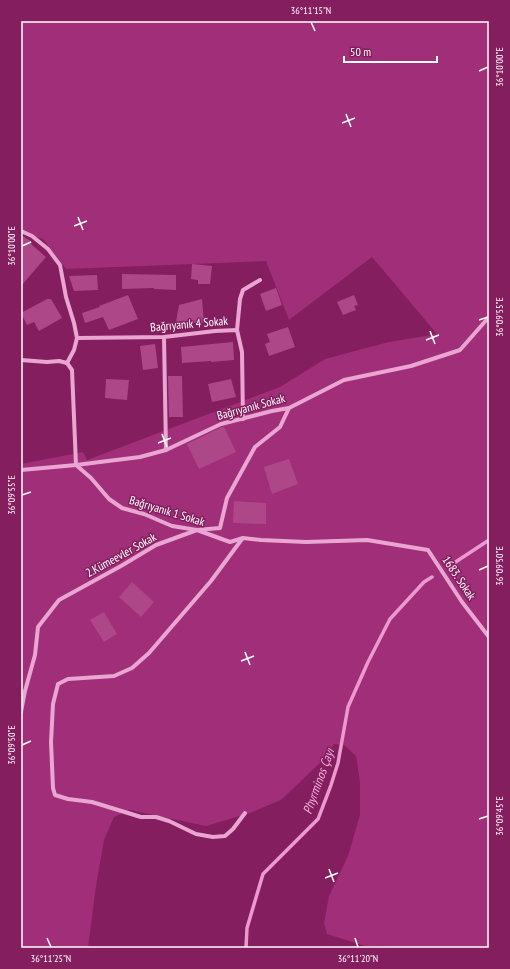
<svg xmlns="http://www.w3.org/2000/svg" width="510" height="969" font-family="'PT Sans Narrow',sans-serif">
  <style>
    .green { fill: #a12e78 }
    .lines { fill: none; stroke-linecap: round; stroke-linejoin: round }
    .stream { stroke: #eb99cf; stroke-width: 3.5 }
    .building { fill: #ad4788 }
    .minor { stroke: #eaa6d2; stroke-width: 4 }
    .ticks { fill: none; stroke: #fff; stroke-width: 1.5 }
    .labels { text-anchor: middle; stroke-width: 3; stroke-linejoin: round; paint-order: stroke }
    .street-label { font-size: 12px; fill: #fff; stroke: #841e5f }
    .water-label { font-size: 13px; font-style: italic; fill: #f1b1db; stroke: #841e5f }
    .neatline { fill: none; stroke: #fff; stroke-width: 1.5 }
    .ticks-label { font-size: 10px; text-anchor: middle; fill: #fff }
  </style>
  <rect width="100%" height="100%" fill="#841e5f"/>
  <path class="green" d="M21 21H489V948H425L365 946 327 934 324 923 329 896 348 856 360 815V782L356 756 344 745 334 744 323 760 281 800 250 813 206 826 130 810 114 817 104 840 96 886 88 948H21V464L83 452 87 460 280 387 325 359 389 342 437 334 372 257 289 320 266 261 66 269 43 239 21 232Z"/>
  <g class="lines">
    <g class="stream">
      <path d="M451 565 489 540"/>
      <path d="M246 948 247 928 263 874 318 819 331 785 338 763 348 707 368 662 390 619 424 582 432 577"/>
    </g>
  </g>
  <g class="building">
    <path d="M21 235 32 242 31 244 46 257 21 286Z"/>
    <path d="M192 264 212 266 210 284H198V280L191 279Z"/>
    <path d="M122 274 176 275V290L154 289V288L122 289Z"/>
    <path d="M97 275 98 290 74 291 69 276Z"/>
    <path d="M276 288 282 305 266 311 260 294Z"/>
    <path d="M128 295 138 319 109 330 103 317 85 323 82 313 100 307 99 306Z"/>
    <path d="M354 295 358 305 354 306 356 310 343 315 337 302Z"/>
    <path d="M47 299H51L62 318 39 331 34 322 27 325 21 313Z"/>
    <path d="M202 299 204 323H186V325L176 322 179 305Z"/>
    <path d="M288 327 295 347 269 356 265 344 270 342 267 334Z"/>
    <path d="M233 342 234 360 211 362V361L182 363 181 347Z"/>
    <path d="M155 344 158 368 143 370 140 346Z"/>
    <path d="M168 376H182L183 417H169Z"/>
    <path d="M106 379 129 380 127 400 105 398Z"/>
    <path d="M231 379 236 397 212 402 208 384Z"/>
    <path d="M222 427H224L236 452 199 469 187 444Z"/>
    <path d="M289 459 298 484 272 494 264 467Z"/>
    <path d="M234 501 266 503V524L233 523Z"/>
    <path d="M132 582 154 602 141 617 119 597Z"/>
    <path d="M104 612 117 634 104 642 90 620Z"/>
  </g>
  <g class="lines">
    <g class="minor">
      <path d="M21 231 32 236 48 249 60 265 66 297 74 323 77 338 74 350 67 363"/>
      <path d="M237 330 240 299 243 290 260 280"/>
      <path d="M164 337 166 450"/>
      <path d="M77 338 164 337 215 331 237 330 242 352 243 419"/>
      <path d="M21 360 47 362 59 361 67 363"/>
      <path d="M67 363 72 370 76 465 91 478 109 499 122 508 144 514 172 526 197 530 230 542 243 538 261 540 306 542 367 540 428 550 462 602 489 637"/>
      <path d="M21 470 76 465 140 457 166 450 221 424 272 411 289 408 344 380 411 366 460 350 489 317"/>
      <path d="M242 539 211 581 149 653 132 668 114 676 68 679 58 684 53 704 51 742 53 788 55 795 68 799 92 802 141 817H156L169 821 196 834 213 837 225 836 233 829 245 813"/>
      <path d="M21 712 25 691 35 655 38 627 59 600 121 566 156 545 197 530 220 528 227 498 255 447 280 427 289 408"/>
    </g>
  </g>
  <path class="ticks" d="M311 22 315 31M479 71 488 67M346 114 351 127M342 123 355 118M78 217 83 230M74 226 87 221M22 246 31 242M479 320 488 317M430 331 435 344M426 340 439 335M162 434 167 447M158 443 171 438M22 495 31 492M479 570 488 566M245 652 250 665M241 661 254 656M22 745 31 741M479 819 488 816M329 869 334 882M325 878 338 873M47 938 51 947M355 938 358 947"/>
  <g class="labels">
    <g class="street-label">
      <text transform="translate(189 324) rotate(-5)" y="4">Bağrıyanık 4 Sokak</text>
      <text transform="translate(251 407) rotate(-15)" y="4">Bağrıyanık Sokak</text>
      <text transform="translate(167 511) rotate(17)" y="4">Bağrıyanık 1 Sokak</text>
      <text transform="translate(121 555) rotate(-29)" y="4">2.Kümeevler Sokak</text>
      <text transform="translate(459 578) rotate(56)" y="4">1683. Sokak</text>
    </g>
    <g class="water-label">
      <text transform="translate(318 781) rotate(-70)" y="5">Phyrminos Çayı</text>
    </g>
  </g>
  <rect width="510" height="969" fill="none" stroke="#841e5f" stroke-width="44"/>
  <path d="M344 56v6h93v-6" fill="none" stroke="#ffffff" stroke-width="2"/>
  <text x="350" y="56" font-size="12" fill="#ffffff" stroke="#841e5f" stroke-width="3" paint-order="stroke">50 m</text>
  <rect x="22" y="22" width="466" height="925" class="neatline"/>
  <g class="ticks-label">
    <text x="311" y="14">36°11'15"N</text>
    <text transform="translate(499 67) rotate(-90)" y="4">36°10'00"E</text>
    <text transform="translate(11 246) rotate(-90)" y="4">36°10'00"E</text>
    <text transform="translate(499 317) rotate(-90)" y="4">36°09'55"E</text>
    <text transform="translate(11 495) rotate(-90)" y="4">36°09'55"E</text>
    <text transform="translate(499 566) rotate(-90)" y="4">36°09'50"E</text>
    <text transform="translate(11 745) rotate(-90)" y="4">36°09'50"E</text>
    <text transform="translate(499 816) rotate(-90)" y="4">36°09'45"E</text>
    <text x="51" y="962">36°11'25"N</text>
    <text x="358" y="962">36°11'20"N</text>
  </g>
</svg>
